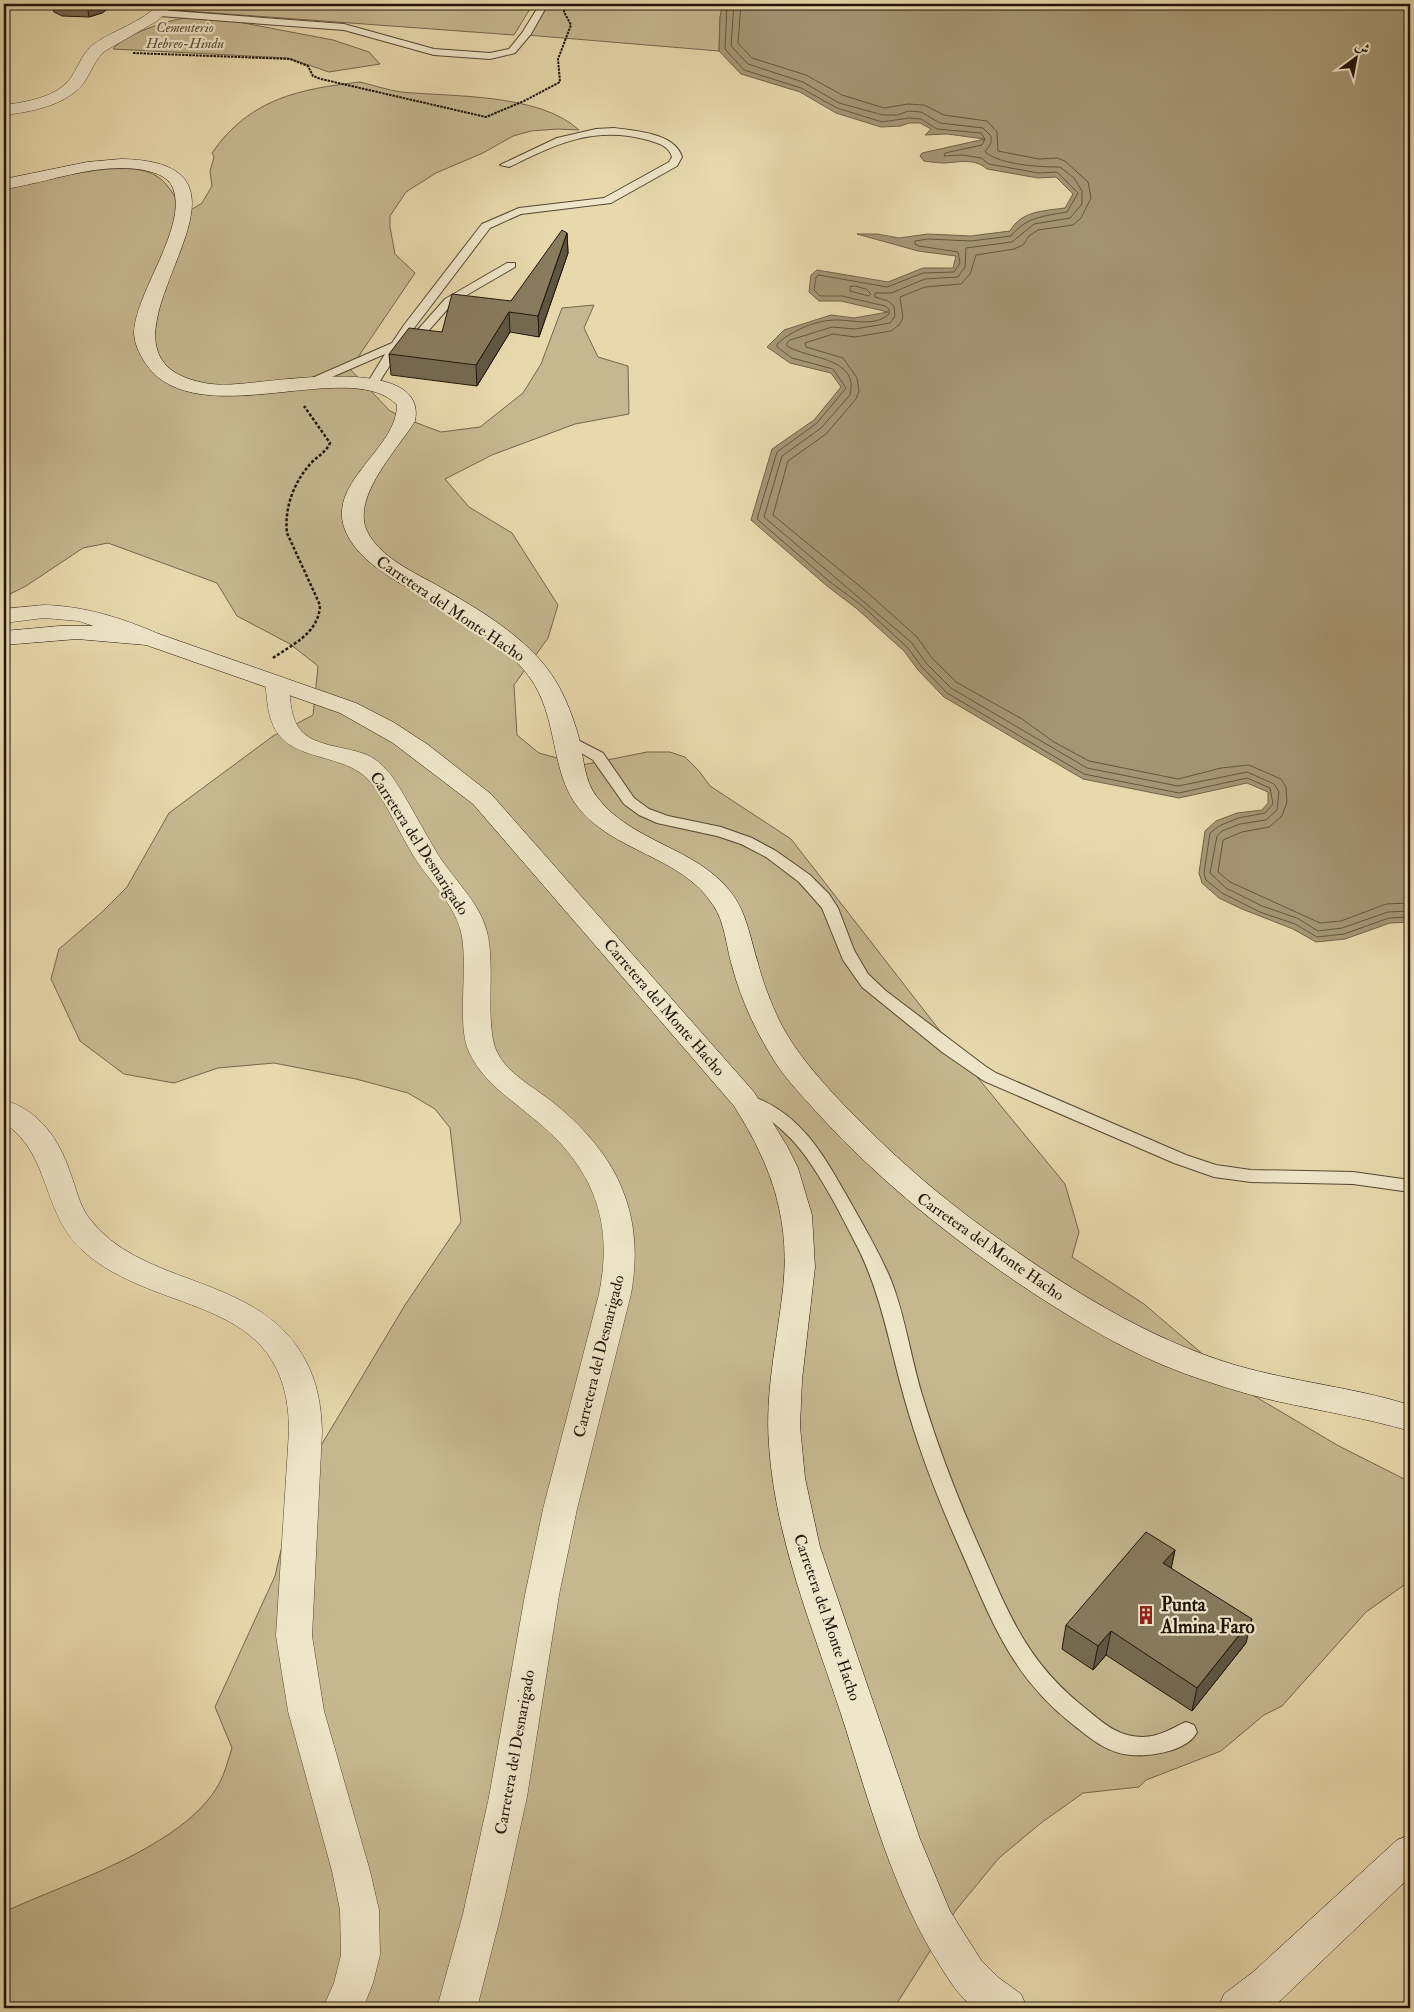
<svg xmlns="http://www.w3.org/2000/svg" width="1414" height="2012" font-family="'IM FELL Double Pica',Amiri,serif">
  <style>
    .green { fill: #c5b890; stroke: #73664c }
    .water { fill: #a49675; stroke: #70624a }
    .lines { fill: none; stroke-linecap: round; stroke-linejoin: round }
    .shore { stroke: #62563f; stroke-width: 1 }
    .lane-casing { stroke: #524632; stroke-width: 2 }
    .street-casing { stroke: #524632; stroke-width: 1 }
    .secondary-casing { stroke: #211509; stroke-width: 1 }
    .path-far1 { stroke: #211509; stroke-width: 2; stroke-dasharray: 2.5 1; stroke-linecap: butt }
    .path { stroke: #211509; stroke-width: 2.5; stroke-dasharray: 3 2; stroke-linecap: butt }
    .lane { fill: #efe6c9; fill-rule: evenodd }
    .street { fill: #efe6c9; fill-rule: evenodd }
    .secondary { fill: #efe6c9; fill-rule: evenodd }
    .wall { fill: #756a51; stroke: #211509 }
    .shaded-wall { fill: #5f5642; stroke: #211509 }
    .building { fill: #887b5e; stroke: #211509 }
    .labels { text-anchor: middle; stroke-width: 4.5; stroke-linejoin: round; paint-order: stroke }
    .far-park-label { font-size: 14px; font-style: italic; fill: #5a4e38; stroke: #efe6c9 }
    .street-label { font-size: 16px; fill: #211509; stroke: #efe6c9 }
    .near-poi-label { font-size: 19px; font-weight: bold; fill: #211509; stroke: #efe6c9; text-anchor: start }
  </style>
  <rect width="100%" height="100%" fill="#e7d9ac"/>
  <filter id="stains"><feTurbulence type="fractalNoise" baseFrequency=".004" numOctaves="4"/><feColorMatrix values="0 0 0 0 .2 0 0 0 0 .09 0 0 0 0 .02 0 0 0 .5 -.17"/></filter>
  <radialGradient id="worn" r=".72"><stop offset=".6" stop-color="#630" stop-opacity="0"/><stop offset="1" stop-color="#630" stop-opacity=".3"/></radialGradient>
  <g class="green">
    <path d="M179 4H533L514 35 173 10Z"/>
    <path d="M546 4H723L720 17 719 51 527 35Z"/>
    <path d="M185 18 233 21 333 40 369 52 380 64 329 72 288 58 113 49C123 35 168 20 185 18Z"/>
    <path d="M360 82C373 85 387 90 401 92 452 97 539 93 579 130L557 129 531 131 513 136 483 153 436 173 406 192 390 216V227L395 254 415 273 350 369 390 411 409 420 441 432 480 427 523 393 541 364 562 308 594 305 584 328 598 357 628 366 629 414 575 424 492 455 445 479 469 507 512 533 558 605 548 638 514 685 517 735 539 753 582 765 647 752H670L685 757 699 771 710 786 791 839 951 1045 1065 1184 1079 1232 1072 1257 1144 1304 1246 1391 1337 1445 1410 1482V1581L1366 1612 1282 1706 1264 1715 1221 1751 1146 1780 1139 1787 1083 1793 1041 1823 999 1858 956 1910 894 2008H4V1912C68 1882 183 1848 219 1784 225 1773 228 1760 232 1748L215 1707 275 1576 295 1489 405 1305 461 1222 450 1128 435 1109 408 1093 356 1079 274 1063 218 1068 174 1083 124 1074 80 1041 51 979 59 949 101 913 127 887 169 813 273 736 313 715 318 666 290 644 237 616 217 583 108 543 83 548 26 586 4 597V189C41 182 128 155 158 177 171 186 176 201 186 213L202 203 212 186 210 171 214 157 212 153C249 99 299 89 360 82Z"/>
  </g>
  <path class="water" d="M723 4H1410V922L1390 923 1345 939 1316 942 1293 929 1242 909 1219 898 1202 883 1199 873 1205 831 1216 821 1237 813 1262 810 1268 803V792L1247 783 1179 798 1083 779 944 697 918 670 904 651 856 608 827 586 751 520 772 449 814 420 841 387 831 373 790 363 767 347 784 330 831 315 854 318 888 312 841 301H819L809 292 811 275 817 270 888 282 923 268H953L956 256 918 251 857 234H877L899 238 928 234 971 236 1010 231C1021 211 1043 211 1065 208L1073 194 1056 177 1038 178 987 169C974 158 960 162 944 163 938 163 931 162 924 161L920 156 922 153 985 139 947 134 925 135 931 129 920 123H909L901 126 881 127 836 113 800 92 741 74 719 51 720 17Z"/>
  <g class="lines">
    <g class="shore">
      <path d="M727 4 725 49 744 70 801 88 837 108 882 122 909 118 921 119 937 129 981 133 985 139 982 145 945 153 944 156 963 155 981 158 989 164 1038 173 1057 172 1078 193 1067 212C1044 216 1026 217 1011 236L971 241 928 239 915 241V244L919 246 958 252 960 263 954 272 923 273 887 287 819 275 816 277 814 290 820 296H842L885 306 889 309V314C874 328 851 319 833 320 814 321 791 331 777 344V347L792 358 833 369 846 388 817 423 777 452 757 519 830 582 860 604 907 647 922 667 947 693 1084 774 1179 793 1247 778 1270 788 1273 804 1265 813 1238 818 1219 826 1210 833 1204 873 1206 880 1222 893 1260 912 1295 924 1317 937 1344 934 1389 918 1410 917"/>
      <path d="M734 4 731 46 748 64 803 82 839 103 883 115H898L908 111 921 112 940 123 983 128 991 136V143L985 152C1001 165 1039 167 1060 167L1074 178 1082 191V204L1070 218 1034 224 1012 242 966 248 965 267 958 277 925 279 891 293H875V297L888 301 894 306 895 316 890 323 855 329 832 327 790 340 787 343V346C807 359 860 357 850 395L821 428 782 456 764 517 911 642 926 663 951 688 1087 768 1178 786 1247 772 1274 784 1279 792 1277 810 1266 820 1240 824 1222 831 1217 836 1210 873 1226 888 1262 906 1297 918 1318 931 1342 928 1388 912 1410 911"/>
      <path d="M741 4 738 43 752 58 806 75 842 95 884 108 908 104 924 105 944 115 987 121 997 132 998 151 1039 159 1057 158 1065 161 1088 182 1091 198 1081 218 1073 225 1038 230 1029 236 1023 245 1014 249 976 255 970 274 961 284 925 287 900 297 903 318 899 325 891 331 855 337 833 334 805 343 806 347 843 358 857 378 859 391 856 399 826 434 788 461 773 515 868 593 917 637 932 658 956 682 1022 719 1054 742 1089 761 1178 779 1221 768 1249 765 1281 779 1286 787 1287 802 1282 816 1269 827 1242 832 1223 840 1218 872 1230 882 1320 923 1341 921 1386 904 1410 903"/>
      <path d="M855 286 866 289 871 294 869 296 850 291V287Z"/>
    </g>
    <g class="lane-casing">
      <g id="lane">
        <path d="M540 4H548L531 34 515 53 490 59 434 55 344 30 160 16 156 13 160 10 344 24 434 49 490 53 509 49 522 33Z"/>
        <path d="M614 128C636 131 675 133 682 157L677 166 611 203 521 214 490 228 408 336 414 334 445 299 507 263H515V267L453 303 422 338 401 348 376 387H368L366 385 385 354 311 386H303V382L392 343 404 325 482 224 519 208 604 198 669 162 672 157C669 146 658 143 648 140 594 125 556 144 509 167L500 165 557 138 596 129Z"/>
        <path d="M566 734 603 753 634 798 649 809 668 816 721 827 752 838 776 851 810 875 829 894 838 908 854 950 868 974 886 991 985 1066 996 1073 1186 1155 1216 1165 1251 1170 1353 1172 1410 1180V1192L1353 1184 1251 1182 1214 1177 1174 1163 984 1081 942 1052 862 987 843 960 822 908 799 882 766 857 741 844 717 836 657 823 639 815 624 804 593 760 561 741 559 738 561 735Z"/>
        <path d="M745 1094C802 1111 825 1158 852 1205 866 1230 880 1254 891 1280 906 1318 911 1361 924 1401 940 1453 960 1504 982 1553 1010 1617 1028 1663 1085 1708 1103 1723 1118 1737 1143 1737 1159 1737 1172 1728 1186 1722L1194 1725 1197 1732C1188 1751 1150 1757 1131 1755 1106 1753 1089 1737 1071 1723 1011 1675 991 1620 962 1553 939 1502 919 1451 904 1397 890 1347 881 1294 858 1248 841 1215 813 1158 786 1134 780 1128 773 1122 766 1118 757 1112 742 1109 737 1100L739 1096Z"/>
      </g>
    </g>
    <g class="street-casing">
      <g id="street">
        <path d="M159 4H175L157 21 105 51C94 60 91 73 83 84 65 106 30 112 4 115V105C27 102 59 97 72 76 79 65 83 52 94 44 115 29 141 23 159 4Z"/>
        <path d="M44 605C85 606 122 618 159 634L162 639 159 644 151 646 79 621 44 618 4 623V609Z"/>
        <path d="M277 676 285 678 289 683C290 696 290 713 297 725 308 747 347 746 367 755 377 759 384 767 391 775 409 801 422 829 439 856 455 881 480 903 487 932 496 966 484 1024 497 1052 508 1074 532 1086 550 1100 615 1151 646 1211 631 1294L577 1509 559 1595 527 1797 501 1914 477 2008H437L463 1914 489 1797 525 1595 543 1509 599 1294C615 1216 590 1162 528 1114 505 1095 482 1080 469 1052 456 1024 469 966 461 932 454 903 428 880 413 855 399 832 388 806 372 784 346 749 286 766 271 720 267 708 267 695 265 683L269 678Z"/>
        <path d="M4 1100C39 1110 59 1139 70 1172 76 1187 79 1205 89 1218 140 1285 244 1274 296 1345 315 1372 321 1398 322 1431L312 1636 324 1711 370 1871 379 1910 380 1955 373 1983 363 2008H323L334 1983 341 1955 340 1910 332 1871 288 1711 276 1636 289 1431C289 1291 157 1319 82 1250 41 1212 51 1153 4 1123Z"/>
      </g>
    </g>
    <g class="secondary-casing">
      <g id="secondary">
        <path d="M121 159C302 162 63 351 200 382 212 385 225 385 238 384 273 382 429 354 415 421 398 449 351 497 367 531 380 558 416 573 440 587 478 609 519 633 546 667 562 687 572 713 579 738 584 758 584 781 597 797 631 842 695 847 730 891 747 912 750 938 758 963 763 983 771 1003 780 1022 796 1053 818 1077 841 1102 887 1150 935 1193 988 1231 1064 1286 1145 1338 1235 1365 1293 1382 1353 1387 1410 1405V1431C1366 1418 1321 1411 1276 1401 1245 1394 1214 1384 1183 1373 1129 1353 1081 1324 1033 1293 956 1242 885 1186 822 1118 806 1100 788 1082 775 1062 756 1032 741 1000 732 966 726 946 725 922 713 905 682 856 612 852 577 806 550 770 558 716 530 678 509 648 473 626 442 607 410 588 356 565 344 527 329 481 397 448 397 405 354 359 220 425 159 378 147 369 134 348 134 332 136 291 188 227 173 188 168 175 150 171 138 169 94 163 47 183 4 189V179L87 162Z"/>
        <path d="M96 626 159 634 356 703 393 722 427 744 491 794 754 1092 787 1146 798 1168 812 1215 815 1267 802 1380 800 1426 805 1478 820 1547 920 1839 950 1911 981 1960 999 1978 1021 1994 1027 2008H975C959 1997 949 1980 939 1964 891 1888 868 1797 841 1714 812 1626 775 1538 769 1445 765 1394 776 1347 782 1297 792 1224 773 1167 734 1106L473 804 393 743 340 713 146 645 77 639 4 645V631L59 626Z"/>
        <path d="M1410 1835V1877L1281 2000 1270 2008H1218L1224 1994 1253 1972 1397 1840Z"/>
      </g>
    </g>
    <path class="path-far1" d="M133 53 290 59 308 66 313 76 321 79 486 117 524 101 560 82 558 59 571 25 564 12 565 4"/>
    <path class="path" d="M273 658C293 644 319 633 320 605L287 533C284 508 294 482 311 463 318 456 326 452 330 443L304 406"/>
    <use href="#lane" class="lane"/>
    <use href="#street" class="street"/>
    <use href="#secondary" class="secondary"/>
  </g>
  <g class="wall">
    <path d="M52 4H108L109 8 102 13 89 17 62 16 54 12Z"/>
    <path d="M567 233 568 253 539 337 510 332 477 386 391 375 389 354 442 332 511 301Z"/>
    <path d="M1175 1550 1171 1568 1246 1643 1192 1711 1106 1655 1093 1670 1062 1649 1066 1625Z"/>
  </g>
  <g class="shaded-wall">
    <path d="M91 4H108L109 8 102 13 89 17 87 5Z"/>
    <path d="M567 233 568 253 539 337 538 316Z"/>
    <path d="M509 312 510 332 477 386 476 365Z"/>
    <path d="M1175 1550 1170 1574 1163 1563Z"/>
    <path d="M1252 1619 1246 1643 1192 1711 1197 1688Z"/>
    <path d="M1111 1631 1106 1655 1093 1670 1098 1646Z"/>
  </g>
  <g class="building">
    <path d="M59 4H91L87 5Z"/>
    <path d="M562 230 567 233 538 316 509 312 476 365 389 354 409 328 442 332 452 294 511 301Z"/>
    <path d="M1146 1532 1175 1550 1163 1563 1252 1619 1197 1688 1111 1631 1098 1646 1066 1625Z"/>
  </g>
  <defs>
    <g id="building-bare" transform="scale(1.5)"><path d="M-4-6H4V6H1V3H-1V6H-4ZM-2.5-4.3h1.7v1.8h-1.7ZM.8-4.3h1.7v1.8H.8ZM-2.5-1h1.7V.8h-1.7ZM.8-1h1.7V.8H.8Z" fill="#8f2418" stroke="#efe6c9" stroke-width="2.5" paint-order="stroke"/></g>
  </defs>
  <g fill-rule="evenodd">
    <use href="#building-bare" x="1146" y="1615"/>
  </g>
  <g class="labels">
    <g class="far-park-label">
      <text x="185" y="32">Cementerio<tspan x="185" dy="16">Hebreo-Hindu</tspan></text>
    </g>
    <g class="street-label">
      <text transform="translate(451 608) rotate(34)" y="6">Carretera del Monte Hacho</text>
      <text transform="translate(420 843) rotate(57)" y="6">Carretera del Desnarigado</text>
      <text transform="translate(665 1007) rotate(49)" y="6">Carretera del Monte Hacho</text>
      <text transform="translate(991 1246) rotate(35)" y="6">Carretera del Monte Hacho</text>
      <text transform="translate(598 1356) rotate(-76)" y="6">Carretera del Desnarigado</text>
      <text transform="translate(828 1617) rotate(71)" y="6">Carretera del Monte Hacho</text>
      <text transform="translate(514 1752) rotate(-80)" y="6">Carretera del Desnarigado</text>
    </g>
    <g class="near-poi-label">
      <text x="1161" y="1611">Punta<tspan x="1161" dy="22">Almina Faro</tspan></text>
    </g>
  </g>
  <rect width="1414" height="2012" fill="none" stroke="#e7d9ac" stroke-width="20"/>
  <rect x="5" y="5" width="1404" height="2002" fill="none" stroke="#211509" stroke-width="2.5"/>
  <rect x="10" y="10" width="1394" height="1992" fill="none" stroke="#211509"/>
  <g transform="translate(1356 58) rotate(32)" stroke="#efe6c9" stroke-width="4" paint-order="stroke">
  <path d="M0-4L9 19L0 12L-9 19Z" fill="#211509"/>
  <text y="-8" font-size="14" font-weight="bold" text-anchor="middle" fill="#211509">ش</text>
  </g>
  <rect width="100%" height="100%" filter="url(#stains)"/>
  <rect width="100%" height="100%" fill="url(#worn)"/>
</svg>
